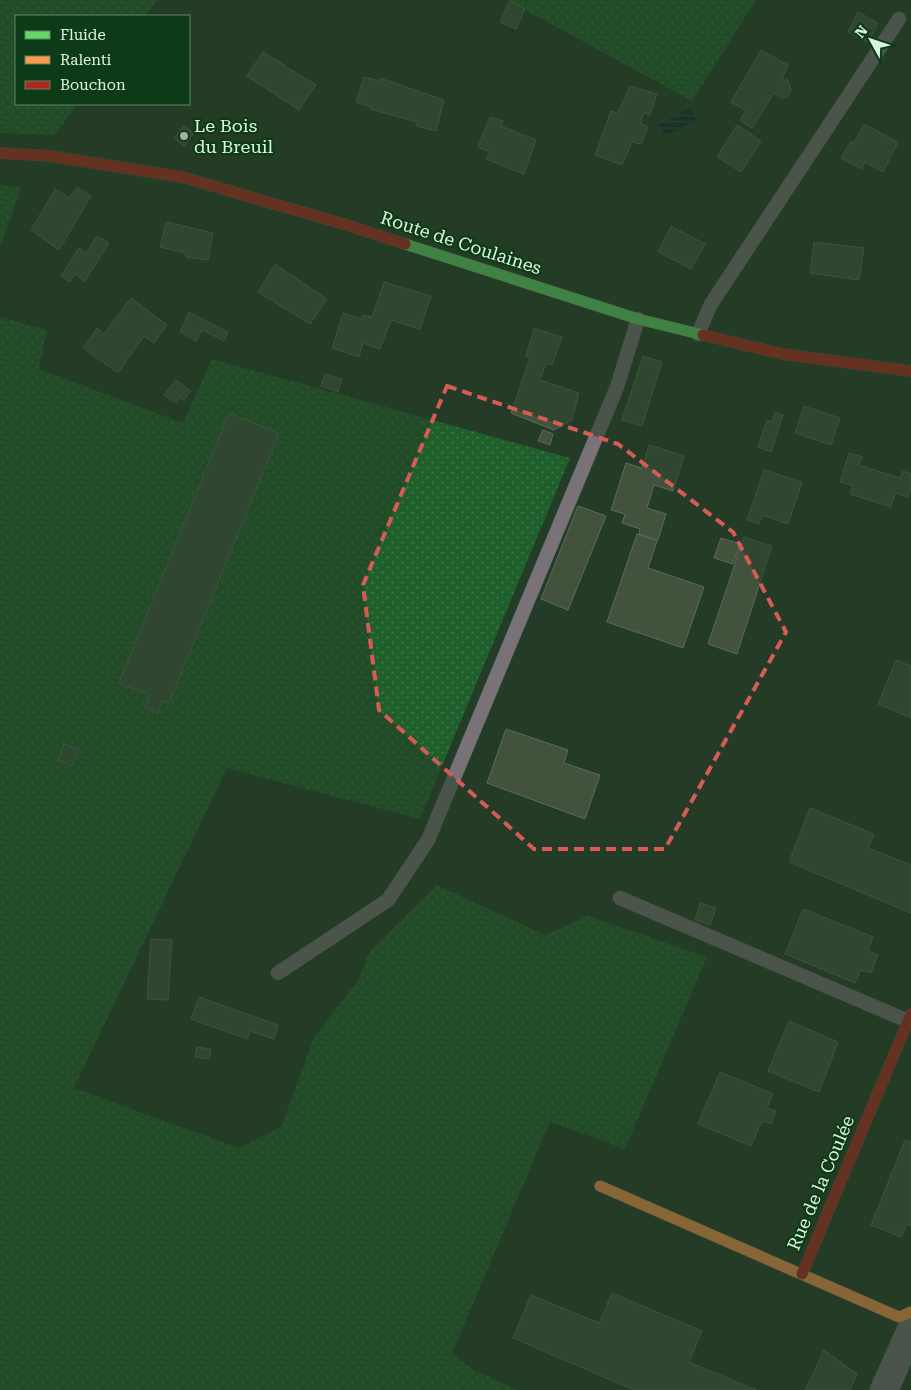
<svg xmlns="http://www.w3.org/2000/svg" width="911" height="1390" font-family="'Roboto Serif',serif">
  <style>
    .grass { fill: url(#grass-dots) }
    .water { fill: url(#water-rules) }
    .building { fill: #42523d; stroke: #5c6b57 }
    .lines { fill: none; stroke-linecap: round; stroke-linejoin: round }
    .lane-casing { stroke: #435746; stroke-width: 15 }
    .street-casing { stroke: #435746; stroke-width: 29 }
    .fast-casing { stroke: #435746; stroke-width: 12 }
    .slow-casing { stroke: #435746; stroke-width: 12 }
    .jam-casing { stroke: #435746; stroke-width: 12 }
    .lane { stroke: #797279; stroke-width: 14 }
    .street { stroke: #797279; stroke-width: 28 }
    .fast { stroke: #63d668; stroke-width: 11 }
    .slow { stroke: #ff974d; stroke-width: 11 }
    .jam { stroke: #b3261e; stroke-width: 11 }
    .marked { fill: none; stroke: #d75b55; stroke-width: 4; stroke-dasharray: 10 6; stroke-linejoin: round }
    .poi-dot { fill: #9bb49d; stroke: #0d3b17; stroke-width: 2 }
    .labels { text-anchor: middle; stroke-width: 4.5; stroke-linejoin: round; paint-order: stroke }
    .poi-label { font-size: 18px; fill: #dbf4dd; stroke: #0d3b17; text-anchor: start }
    .street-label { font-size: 18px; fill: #dbf4dd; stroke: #0d3b17 }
  </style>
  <defs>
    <pattern id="grass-dots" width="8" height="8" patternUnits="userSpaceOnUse" patternTransform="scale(1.25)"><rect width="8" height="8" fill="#1f5f2c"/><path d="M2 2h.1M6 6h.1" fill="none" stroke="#3f774a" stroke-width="1.8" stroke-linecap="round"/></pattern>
    <pattern id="water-rules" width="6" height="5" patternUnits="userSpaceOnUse" patternTransform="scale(1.25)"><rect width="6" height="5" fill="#0d2728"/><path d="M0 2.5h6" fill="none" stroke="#304747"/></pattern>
  </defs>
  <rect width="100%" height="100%" fill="#243c27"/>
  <g class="grass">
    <path d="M0 0H158L145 16H16V104H78L54 135 0 133Z"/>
    <path d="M507 0H756L692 101Z"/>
    <path d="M0 185 21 188 0 248Z"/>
    <path d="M0 317 47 330 39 369 183 423 212 359 570 458 420 819 227 768 74 1088 239 1148 281 1127 314 1037 357 982 370 951 437 885 545 935 588 916 707 957 625 1149 550 1122 452 1353 474 1370 517 1390H0Z"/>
  </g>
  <path class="water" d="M690 108 696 120 665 136 659 125Z"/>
  <g class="building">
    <path d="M510 1 525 9 516 29 500 22Z"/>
    <path d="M858 12 878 23 868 42 848 32Z"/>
    <path d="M761 50 788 65 782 80H788L791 91 786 98H781L774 93 752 128 740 120 746 111 731 102Z"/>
    <path d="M263 52 316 85 299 110 247 76Z"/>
    <path d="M364 77 380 81V78L444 100 436 131 416 126 417 122 370 109 371 107 356 102Z"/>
    <path d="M630 86 657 94 650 115 644 113 640 123 648 127 641 144 632 142 622 165 595 155 611 111 618 113Z"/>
    <path d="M490 117 503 121 501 126 536 140 524 174 486 159 490 152 478 147Z"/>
    <path d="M864 124 898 142 883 172 865 162 862 169 841 158 851 141 854 143Z"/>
    <path d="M737 125 761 141 741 172 717 157Z"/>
    <path d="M184 126 194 133 184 146 174 138Z"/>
    <path d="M77 187 91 196 59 250 31 230 55 189 69 198Z"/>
    <path d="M166 222 213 233 208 260 186 257V253L160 247Z"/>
    <path d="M671 226 705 244 691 269 658 252Z"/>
    <path d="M97 236 109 243 85 281 74 274 70 282 61 276 79 248 86 253Z"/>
    <path d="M814 242 864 248 859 280 810 273Z"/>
    <path d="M275 264 327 299 310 324 258 292Z"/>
    <path d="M384 282 431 296 420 329 391 320 380 349 363 343 359 357 332 348 343 313 361 319 362 315 372 317Z"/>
    <path d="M131 298 167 325 154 343 144 336 118 373 83 348 97 328 104 334Z"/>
    <path d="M189 312 228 332 224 341 202 330 196 341 180 332Z"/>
    <path d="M534 328 562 337 552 365 546 363 540 380 579 393 572 420 554 430 511 413 530 358 526 356Z"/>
    <path d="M643 356 662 362 642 426 622 420Z"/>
    <path d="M325 374 342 379 338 392 321 386Z"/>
    <path d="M176 380 191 391 184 400 180 397 176 403 164 395Z"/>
    <path d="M804 406 840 418 831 445 795 433Z"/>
    <path d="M775 412 783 415 771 452 758 447 767 420 772 422Z"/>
    <path d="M229 413 279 433 169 703 163 700 158 713 145 708 150 695 119 683Z"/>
    <path d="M543 430 553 434 550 445 538 441Z"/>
    <path d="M649 445 684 456 673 491 654 485 647 508 666 514 658 540 639 534 640 529 622 523 625 514 611 510 626 463 642 468Z"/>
    <path d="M849 453 862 457 859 465 900 478 903 471 911 474V488L908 497 895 493 891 507 850 494 853 486 840 482Z"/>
    <path d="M764 470 802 482 788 524 762 515 759 524 747 520Z"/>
    <path d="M578 506 606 516 568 610 541 599Z"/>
    <path d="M637 534 657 541 648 568 704 587 683 648 607 622Z"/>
    <path d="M744 537 772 546 737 654 708 644Z"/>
    <path d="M721 538 740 544 733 564 714 558Z"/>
    <path d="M896 660 911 666V718L878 704Z"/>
    <path d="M506 729 568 750 564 763 600 775 585 819 487 783Z"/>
    <path d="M64 744 79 749 72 766 58 760Z"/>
    <path d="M810 808 874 834 868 848 911 865V913L789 862Z"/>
    <path d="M700 903 716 908 710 925 695 920Z"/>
    <path d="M803 909 873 937 868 951 878 955 871 973 861 970 855 983 785 954Z"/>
    <path d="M151 939 172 940 168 1000 147 999Z"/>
    <path d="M199 997 278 1025 274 1039 250 1031 247 1039 191 1019Z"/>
    <path d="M789 1021 838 1042 819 1092 768 1071Z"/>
    <path d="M197 1047 211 1049 209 1059 195 1057Z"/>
    <path d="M720 1072 773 1094 767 1108 776 1111 771 1124 762 1121 751 1146 698 1124Z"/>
    <path d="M905 1140 911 1142V1226L907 1224 901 1237 871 1225Z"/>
    <path d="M612 1293 702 1331 689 1362 756 1390H634L513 1338 531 1295 599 1323Z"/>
    <path d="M824 1350 857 1374 850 1390H805Z"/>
  </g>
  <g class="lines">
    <g class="lane-casing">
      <g id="lane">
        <path d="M698 334 711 304 899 19"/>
        <path d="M620 898 908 1021"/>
        <path d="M278 973 388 900 428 840 617 387 638 319"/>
      </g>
    </g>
    <g class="street-casing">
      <path id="street" d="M884 1390 911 1330"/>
    </g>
    <g class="fast-casing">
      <path id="fast" d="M405 244 638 319 703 335"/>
    </g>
    <g class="slow-casing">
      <path id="slow" d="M600 1186 899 1317 911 1312"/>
    </g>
    <g class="jam-casing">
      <g id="jam">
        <path d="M0 153 50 156 182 177 347 225 405 244"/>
        <path d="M703 335 782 354 911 371"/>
        <path d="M802 1274 911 1014"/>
      </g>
    </g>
    <use href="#lane" class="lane"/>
    <use href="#street" class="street"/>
    <use href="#fast" class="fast"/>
    <use href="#slow" class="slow"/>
    <use href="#jam" class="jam"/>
  </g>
  <path d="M0 0H911V1390H0ZM447 386 618 444 733 532 786 632 665 849H534L379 710 363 585Z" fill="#243c27" fill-opacity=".55" fill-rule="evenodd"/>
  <path class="marked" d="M447 386 618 444 733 532 786 632 665 849H534L379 710 363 585Z"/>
  <circle class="poi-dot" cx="184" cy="136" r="5"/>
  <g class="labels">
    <g class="poi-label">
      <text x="194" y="132">Le Bois<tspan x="194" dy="21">du Breuil</tspan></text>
    </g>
    <g class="street-label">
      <text transform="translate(461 243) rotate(18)" y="6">Route de Coulaines</text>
      <text transform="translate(821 1183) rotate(-67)" y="6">Rue de la Coulée</text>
    </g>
  </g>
  <rect x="15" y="15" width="175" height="90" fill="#0d3b17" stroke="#5f8566"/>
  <rect x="25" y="31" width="25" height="8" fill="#63d668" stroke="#5f8566"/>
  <text x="60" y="40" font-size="15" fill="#dbf4dd">Fluide</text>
  <rect x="25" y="56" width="25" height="8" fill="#ff974d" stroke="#5f8566"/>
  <text x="60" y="65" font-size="15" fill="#dbf4dd">Ralenti</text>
  <rect x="25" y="81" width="25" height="8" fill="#b3261e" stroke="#5f8566"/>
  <text x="60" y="90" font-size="15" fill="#dbf4dd">Bouchon</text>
  <g transform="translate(871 40) rotate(310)" stroke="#0d3b17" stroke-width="4" paint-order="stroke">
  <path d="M0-4L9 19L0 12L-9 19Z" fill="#dbf4dd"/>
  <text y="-8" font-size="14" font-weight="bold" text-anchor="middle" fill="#dbf4dd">N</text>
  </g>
</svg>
